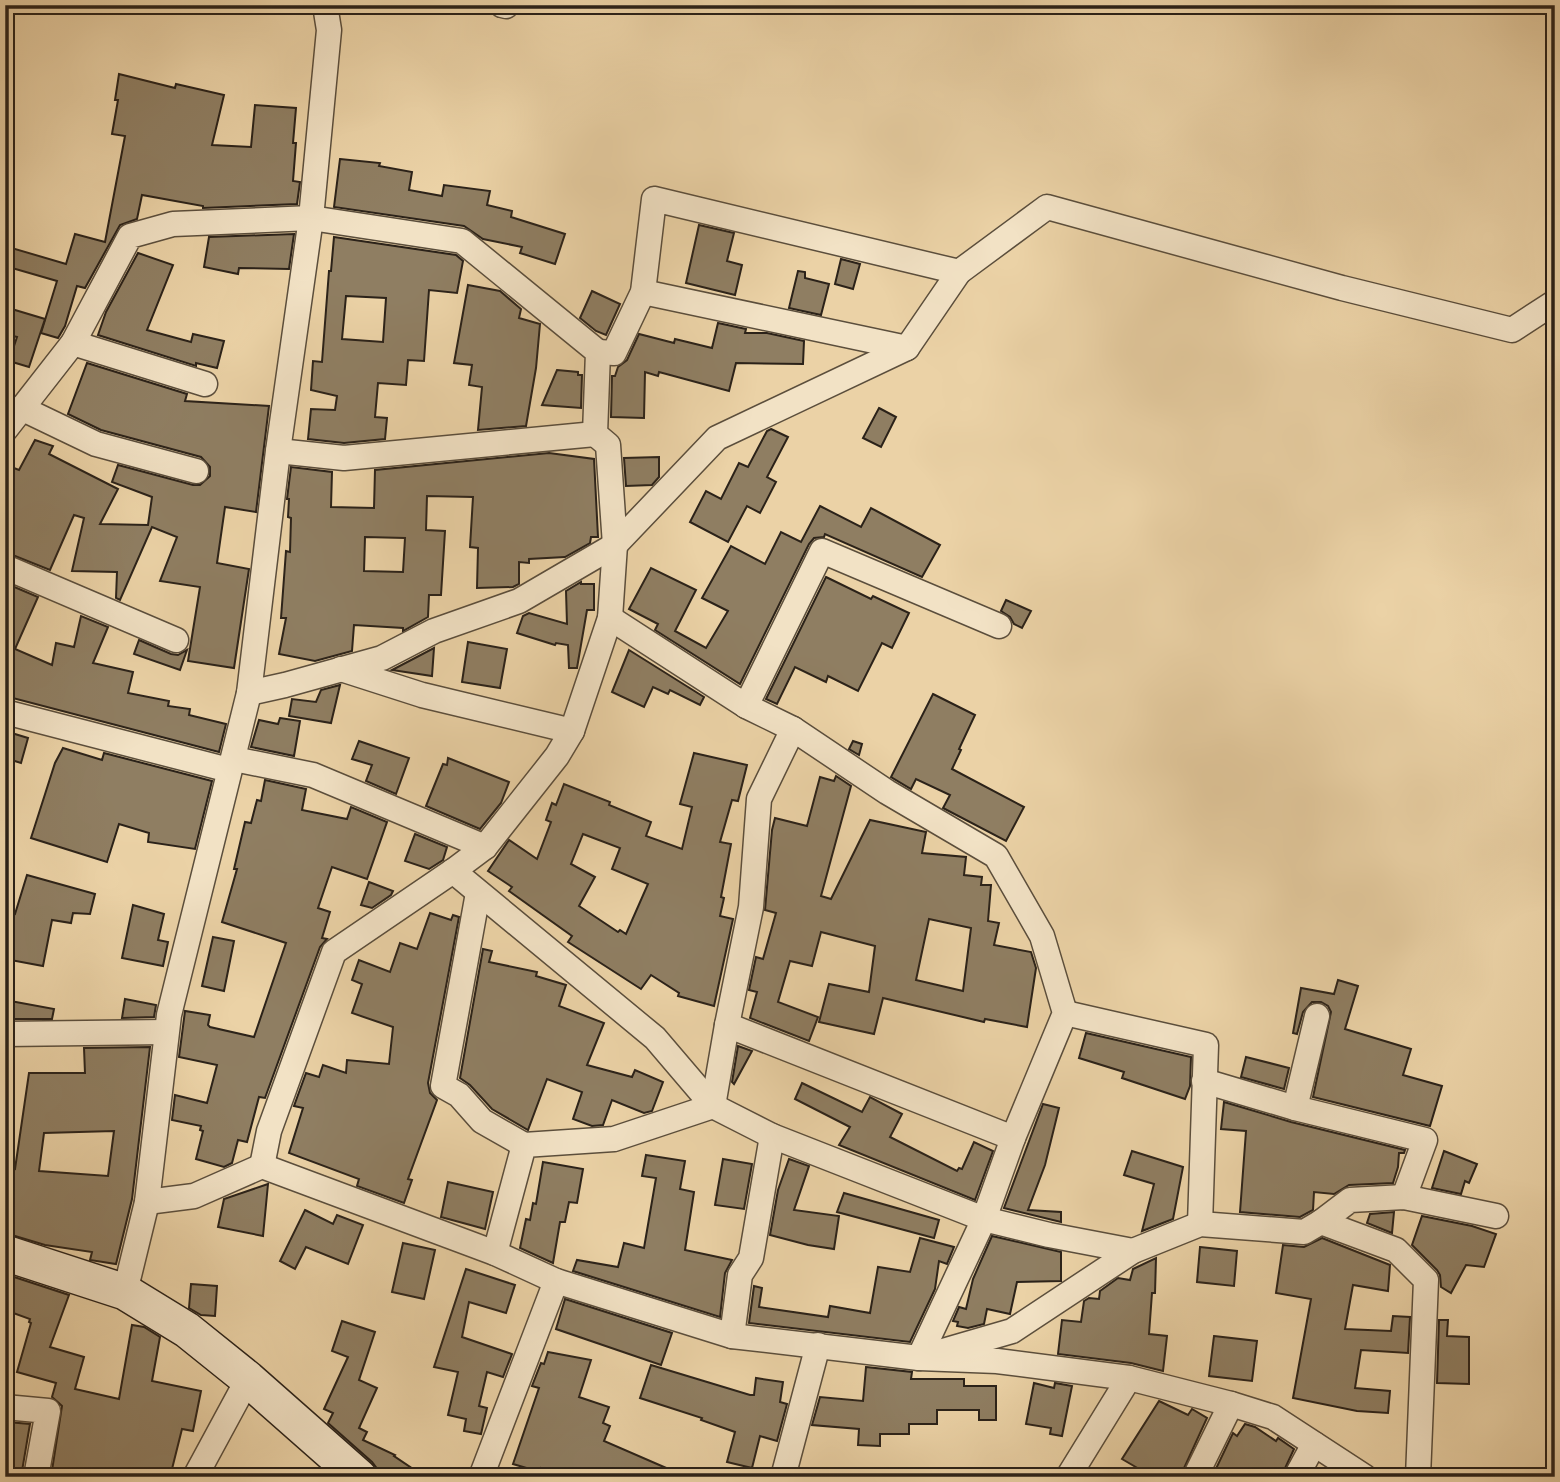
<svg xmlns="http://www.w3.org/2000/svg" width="1560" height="1482" font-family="'EB Garamond',serif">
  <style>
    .building { fill: #8f7e62; stroke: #2b2219; stroke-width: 2; fill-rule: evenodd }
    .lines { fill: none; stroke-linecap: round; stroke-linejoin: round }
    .street-casing { stroke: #5b4e3c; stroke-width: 27 }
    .secondary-casing { stroke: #2b2219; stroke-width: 38 }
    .street { stroke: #f2e2c5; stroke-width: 24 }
    .secondary { stroke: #f2e2c5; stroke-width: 35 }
  </style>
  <rect width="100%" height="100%" fill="#ebd2a6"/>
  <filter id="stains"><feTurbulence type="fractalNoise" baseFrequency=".00286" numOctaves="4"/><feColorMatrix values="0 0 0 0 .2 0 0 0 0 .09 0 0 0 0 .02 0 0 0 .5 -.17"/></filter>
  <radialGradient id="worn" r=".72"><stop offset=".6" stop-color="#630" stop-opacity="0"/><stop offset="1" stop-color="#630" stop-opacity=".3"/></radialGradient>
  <g class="building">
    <path d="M119 74 175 88 176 84 224 95 212 145 251 147 255 105 296 108 293 143H296L293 181 300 182 297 204 203 208V206L142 195 137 219 120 225 85 288 77 286 65 326 58 338 41 333 57 281 5 266V246L66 264 75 234 105 242 125 136 112 134 118 100H115Z"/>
    <path d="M340 159 380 163 379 166 412 172 409 190 442 196 444 185 490 191 487 205 512 211 511 217 565 234 555 264 520 253 522 247 483 239 464 226 334 207Z"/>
    <path d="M699 225 734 233 727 261 742 265 735 295 686 283Z"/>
    <path d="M294 234 289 269 239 268 238 274 204 267 209 237Z"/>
    <path d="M334 237 456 255 463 261 457 293 429 290 424 361 408 360 406 385 378 383 375 417 387 418 385 439 344 443 308 439 311 409 335 410 337 396 311 390 313 361 322 362 329 271H331ZM346 296 386 298 383 342 342 339Z"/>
    <path d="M138 253 173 265 147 330 191 342 193 334 224 341 217 368 196 363V366L98 335 106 312Z"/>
    <path d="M841 259 860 264 853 289 835 284Z"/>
    <path d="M798 271 805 272V278L829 284 821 315 789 308Z"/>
    <path d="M468 285 500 291 521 309 519 318 540 324 536 368 526 426 478 430 482 387 469 385 472 365 454 363Z"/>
    <path d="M592 291 620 304 606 335 596 331 580 318Z"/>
    <path d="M5 307 45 319 29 367 9 361 17 337 5 334Z"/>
    <path d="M718 323 746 329 745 333H767L804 341 803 364 736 363 729 391 659 372 658 376 645 372 644 418 611 417 612 376H615L618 367 627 360 639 334 674 343 675 339 712 348Z"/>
    <path d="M87 363 187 394 185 401 269 406 256 512 225 507 217 563 249 569 234 668 188 661 200 587 160 581 177 537 152 527 120 600 116 598 117 572 72 571 84 518 74 515 50 570 5 552V542L11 531 5 528V485L14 468 19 470 35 440 53 446 49 454 118 489 100 524 148 525 152 497 112 482 118 465 193 485H200L210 476V467L201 457 101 430 68 414Z"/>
    <path d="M557 370 578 372V375H582L581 408 542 405Z"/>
    <path d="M879 408 896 417 881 447 863 438Z"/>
    <path d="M771 429 788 437 767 477 776 482 760 513 747 506 728 542 690 522 706 491 721 499 739 463 748 467 767 431Z"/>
    <path d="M549 453 594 459 598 537H591L590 543 565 557 529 559V563L519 562V584L513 587 477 588 478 548 470 547 473 497 427 496 426 530 445 531 441 595H429L428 617 403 631V628L354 625 352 651 315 661 279 654 286 618H281L286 551 290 552 291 518 288 517 289 499H287L291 467 332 472 331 507 374 508 375 470ZM365 537 405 538 403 572 364 571Z"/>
    <path d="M659 457V477L652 485 626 486 624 458Z"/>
    <path d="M820 506 861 527 871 508 940 545 922 577 825 534 824 537 814 538 809 544 740 684 655 630 658 624 629 609 651 568 696 590 675 631 706 648 728 611 702 598 731 546 765 564 781 532 801 542Z"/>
    <path d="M826 577 871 599 873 596 909 613 892 648 882 643 858 691 828 676 826 682 795 667 777 704 766 699Z"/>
    <path d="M581 582V584H594V610H587L577 668H569L568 645 556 643 555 645 517 633 523 616 529 613 567 624 566 591Z"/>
    <path d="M5 583 38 597 15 649 52 665 56 643 74 647 81 616 108 627 93 663 133 672 128 693 169 701 168 706 190 709 189 715 226 724 219 752 5 696Z"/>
    <path d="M1006 600 1031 611 1022 628 1014 624 1010 617 1001 611Z"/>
    <path d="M139 640 171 654 178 655 187 650 180 670 134 654Z"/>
    <path d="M468 642 507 649 500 688 462 682Z"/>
    <path d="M434 648 432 676 392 670Z"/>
    <path d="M629 650 704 697 700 705 670 690 668 694 653 687 644 707 612 692Z"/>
    <path d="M340 685 331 723 289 716 292 699 316 702 321 690Z"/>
    <path d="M933 694 975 715 959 749 961 750 952 769 1024 807 1006 841 943 808 950 795 916 779 911 789 891 777Z"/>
    <path d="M280 718 300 721 294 756 251 747 259 720 278 724Z"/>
    <path d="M5 731 28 738 21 763 5 758Z"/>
    <path d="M359 741 409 758 396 794 366 781 372 765 352 759Z"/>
    <path d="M853 741 862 744 859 755 849 749Z"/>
    <path d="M63 748 102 760 104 753 212 781 195 849 148 842 149 833 119 824 107 862 31 838 55 763Z"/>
    <path d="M694 753 747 765 738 801 732 800 720 842 731 844 721 897 724 898 720 916 733 919 714 1006 678 996 679 993 651 975 641 989 568 942 572 936 509 891 512 887 488 871 509 840 537 859 551 822 546 820 552 803 556 805 564 784 610 802 609 805 651 822 646 836 682 849 692 807 680 804ZM583 834 620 848 612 869 648 884 626 934 620 930 618 932 579 906 595 877 571 864Z"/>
    <path d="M448 758 509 782 501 803 480 829 426 806 443 764 447 765Z"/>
    <path d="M836 776 851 786 821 896 831 899 870 820 926 832 922 853 966 857 964 875 982 877 981 885H991L988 921 999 923 994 945 1031 952 1036 968 1027 1027 985 1019 984 1022 883 998 874 1034 819 1022 829 984 869 992 875 946 821 932 812 966 790 961 778 1002 818 1017 809 1041 750 1018 757 992 749 990 756 957 763 959 776 913 765 910 772 830 775 818 807 826 820 777 834 781ZM929 919 971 928 963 991 916 980Z"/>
    <path d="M265 780 306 789 302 810 347 819 351 807 387 822 367 879 332 867 318 908 330 912 322 938 327 939 320 947 265 1098 259 1097 247 1142 238 1140 232 1163 224 1167 196 1159 203 1131 200 1130 201 1126 172 1120 175 1095 207 1103 217 1065 179 1057 185 1011 210 1015 208 1025 210 1027 254 1037 286 943 222 922 237 869H234L245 822 251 823 257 800 261 801Z"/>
    <path d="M415 834 447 847 443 860 429 869 405 861Z"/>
    <path d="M27 875 95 894 90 914 73 913 71 923 52 920 43 966 5 959V911L15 914Z"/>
    <path d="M369 882 393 891 391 895 372 908 361 905Z"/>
    <path d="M133 905 164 914 158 940 168 942 163 966 122 958Z"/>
    <path d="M430 913 451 920 453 915 459 917 428 1083 430 1093 437 1100 408 1179 412 1180 404 1203 357 1186 359 1179 289 1153 303 1108 294 1106 306 1073 319 1077 323 1065 346 1073 347 1060 389 1064 393 1027 352 1013 362 984 352 980 359 960 390 972 400 943 417 949Z"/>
    <path d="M213 937 234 941 224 991 202 986Z"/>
    <path d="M483 949 492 951 489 962 537 972 536 976 566 985 559 1006 604 1023 587 1065 632 1077 635 1070 663 1082 652 1111 644 1113 612 1100 603 1125 592 1126 573 1119 582 1092 547 1079 528 1130 492 1109 470 1085 460 1078Z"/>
    <path d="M1338 980 1358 986 1345 1029 1411 1049 1403 1075 1442 1086 1430 1126 1313 1097 1331 1012 1328 1006 1321 1002H1312L1303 1012 1297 1034 1293 1033 1301 988 1334 994Z"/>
    <path d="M125 999 156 1005 154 1017 122 1018Z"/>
    <path d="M5 1000 54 1009 52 1019H5Z"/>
    <path d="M1086 1033 1191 1057 1190 1086 1185 1099 1122 1078 1124 1072 1079 1058Z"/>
    <path d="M738 1046 752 1051 734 1084 732 1082Z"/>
    <path d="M150 1047 132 1199 116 1264 90 1260 92 1252 45 1245 5 1233V1167L15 1169 29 1073H85L84 1048ZM114 1131 108 1176 39 1171 44 1133Z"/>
    <path d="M1246 1057 1289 1068 1284 1089 1241 1077Z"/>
    <path d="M802 1083 862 1112 870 1097 902 1114 890 1137 957 1171 959 1168 962 1169 974 1142 993 1151 975 1200 839 1145 850 1127 795 1099Z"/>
    <path d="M1224 1102 1291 1122 1405 1150 1404 1153H1399L1398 1167 1393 1183 1349 1185 1334 1194 1314 1192 1313 1210 1300 1217 1240 1212 1246 1131 1221 1129Z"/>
    <path d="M1043 1104 1059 1108 1045 1165 1028 1210 1061 1212V1222L1004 1208Z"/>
    <path d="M1132 1151 1183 1167 1173 1219 1142 1231 1154 1184 1124 1175Z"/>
    <path d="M1444 1151 1477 1164 1469 1183 1465 1181 1461 1194 1432 1188Z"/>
    <path d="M646 1155 685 1161 680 1189 694 1192 685 1250 732 1260 725 1273 720 1317 573 1271 577 1260 618 1267 624 1243 644 1248 656 1178 642 1176Z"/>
    <path d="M723 1159 752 1164 744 1209 715 1205Z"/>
    <path d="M789 1159 809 1166 794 1210 839 1216 834 1249 808 1245 770 1235 778 1190Z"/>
    <path d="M543 1162 583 1169 577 1203 569 1202 565 1222H560L553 1263 520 1248 526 1219 530 1220 533 1203 536 1204Z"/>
    <path d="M448 1182 493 1192 485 1229 441 1217Z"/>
    <path d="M268 1184 263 1236 218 1227 224 1199Z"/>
    <path d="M844 1193 939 1220 934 1238 837 1212Z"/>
    <path d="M305 1210 333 1224 337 1215 363 1225 348 1264 306 1247 295 1269 280 1261Z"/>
    <path d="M1394 1212 1392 1233 1367 1223 1370 1214Z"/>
    <path d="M1422 1216 1472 1226 1496 1234 1484 1267 1466 1265 1451 1293 1441 1287 1440 1275 1437 1270 1412 1245Z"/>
    <path d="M992 1236 1061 1252V1281L1017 1282 1010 1314 987 1309 984 1324 968 1328 957 1326 958 1322 953 1321 959 1307 966 1309 973 1279Z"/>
    <path d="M920 1238 954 1247 947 1264 939 1261 935 1289 910 1342 749 1323 754 1286 762 1288 759 1307 828 1317 830 1306 870 1313 878 1267 910 1272Z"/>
    <path d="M1322 1238 1390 1265 1388 1291 1353 1285 1345 1329 1391 1331 1393 1316 1410 1317 1408 1353 1361 1350 1355 1388 1390 1391 1388 1413 1357 1411 1293 1398 1311 1299 1276 1293 1283 1245 1304 1247Z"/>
    <path d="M403 1243 435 1250 424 1299 392 1292Z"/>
    <path d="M1200 1247 1237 1251 1234 1286 1197 1282Z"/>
    <path d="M1156 1258 1155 1293H1152L1149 1334 1167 1336 1163 1371 1131 1363 1058 1354 1062 1320 1081 1322 1084 1301 1089 1298 1099 1299 1100 1291 1118 1278 1130 1280 1133 1269Z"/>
    <path d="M466 1269 515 1285 506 1313 469 1302 462 1337 512 1354 503 1377 487 1372 479 1406 487 1408 481 1434 464 1431 466 1419 448 1415 458 1372 434 1367Z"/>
    <path d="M5 1274 69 1295 50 1347 84 1357 75 1389 119 1399 132 1325 144 1327 160 1337 152 1381 201 1391 193 1431 182 1429 170 1477H51L62 1406 52 1397 56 1383 17 1372 31 1323 29 1322 30 1319 5 1310Z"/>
    <path d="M191 1284 217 1286 215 1316 201 1315 189 1308Z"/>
    <path d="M565 1299 672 1333 661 1365 556 1329Z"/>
    <path d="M1439 1320H1448L1447 1336 1469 1337V1384L1437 1383Z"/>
    <path d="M342 1321 375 1332 359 1380 377 1388 359 1428 367 1432 363 1440 395 1455 394 1456 425 1477H379L378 1470 372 1462 328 1423 333 1413 324 1409 348 1357 332 1351Z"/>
    <path d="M1214 1336 1257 1341 1252 1381 1209 1376Z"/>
    <path d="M548 1352 591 1360 579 1397 609 1407 603 1423 610 1426 604 1441 687 1477H570L541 1468 540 1472 513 1464 539 1388 532 1386 541 1363 544 1364Z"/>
    <path d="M651 1365 750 1395H754L756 1378 783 1382 780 1402 787 1404 777 1441 760 1436 752 1468 727 1462 735 1432 701 1420 702 1418 640 1398Z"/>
    <path d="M866 1367 912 1372 911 1379H964V1386H996V1420H979V1410H937V1424H909V1434H880V1446L858 1445 859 1429 812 1425 820 1397 863 1401Z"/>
    <path d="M1034 1383 1054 1388 1055 1383 1072 1386 1062 1436 1050 1434 1051 1428 1026 1424Z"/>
    <path d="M1159 1401 1188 1415 1192 1409 1207 1418 1180 1477H1153L1122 1459Z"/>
    <path d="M7 1422 30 1424 21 1477H5Z"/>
    <path d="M1245 1424 1255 1427 1276 1441 1278 1438 1294 1449 1281 1477H1212L1233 1433 1237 1436Z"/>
  </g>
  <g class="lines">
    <g class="street-casing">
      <g id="street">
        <path d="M502 5 506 6"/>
        <path d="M643 292 907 348"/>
        <path d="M73 343 205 384"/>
        <path d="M598 352 614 353 643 292 654 199 959 272"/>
        <path d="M21 408 96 444 196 471"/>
        <path d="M5 430 73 343 130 236 173 224 311 218 462 241 598 352 595 434 608 445 615 545 610 618 572 731 557 756 485 847 453 871 334 952 269 1131 262 1166"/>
        <path d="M278 451 344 458 595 434"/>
        <path d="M5 567 176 640"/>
        <path d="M610 618 746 706 793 729 887 792 996 856 1042 936 1065 1013 1013 1138 984 1219 919 1358 997 1361 1129 1378 1231 1404 1273 1417 1365 1477"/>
        <path d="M341 669 422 695 572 731"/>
        <path d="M249 693 285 685 382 658 434 631 519 601 615 545 717 438 907 348 959 272 1047 207 1342 288 1512 330 1555 302"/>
        <path d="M746 706 822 551 999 626"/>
        <path d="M5 712 229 770"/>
        <path d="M234 759 313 775 485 847"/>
        <path d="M453 871 655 1038 713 1106 772 1136 984 1219 1049 1235 1133 1251"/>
        <path d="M478 893 443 1086 459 1095 482 1121 524 1145"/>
        <path d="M1065 1013 1206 1045 1200 1224"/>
        <path d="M727 1025 1013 1138"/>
        <path d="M5 1034 166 1032"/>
        <path d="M1204 1081 1295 1108 1425 1140 1404 1197"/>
        <path d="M1295 1108 1317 1016"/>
        <path d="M147 1202 194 1196 262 1166 495 1253 556 1281 732 1336 919 1358 1012 1331 1133 1251 1200 1224 1304 1232 1321 1222 1350 1200 1404 1197 1496 1216"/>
        <path d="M1321 1222 1396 1250 1426 1280 1418 1477"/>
        <path d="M495 1253 524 1145 614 1139 713 1106 727 1025 751 907 759 799 793 729"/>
        <path d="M125 1292 147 1202 169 1015 249 693 278 451 311 218 329 30 325 5"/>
        <path d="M732 1336 740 1275 751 1258 772 1136"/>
        <path d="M5 1407 48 1411 36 1477"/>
        <path d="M195 1477 248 1379"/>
        <path d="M481 1477 556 1281"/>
        <path d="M783 1477 818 1345"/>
        <path d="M1068 1477 1129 1378"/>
        <path d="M1195 1477 1231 1404"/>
        <path d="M1296 1477 1314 1444"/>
      </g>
    </g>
    <g class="secondary-casing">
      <path id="secondary" d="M5 1253 125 1292 187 1330 248 1379 359 1477"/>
    </g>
    <use href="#street" class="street"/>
    <use href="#secondary" class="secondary"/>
  </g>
  <rect width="1560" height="1482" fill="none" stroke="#ebd2a6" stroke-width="28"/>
  <rect x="7" y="7" width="1546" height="1468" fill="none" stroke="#2b2219" stroke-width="3.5"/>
  <rect x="14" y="14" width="1532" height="1454" fill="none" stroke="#2b2219" stroke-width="2"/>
  <rect width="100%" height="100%" filter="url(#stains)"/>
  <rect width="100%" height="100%" fill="url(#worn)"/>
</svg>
